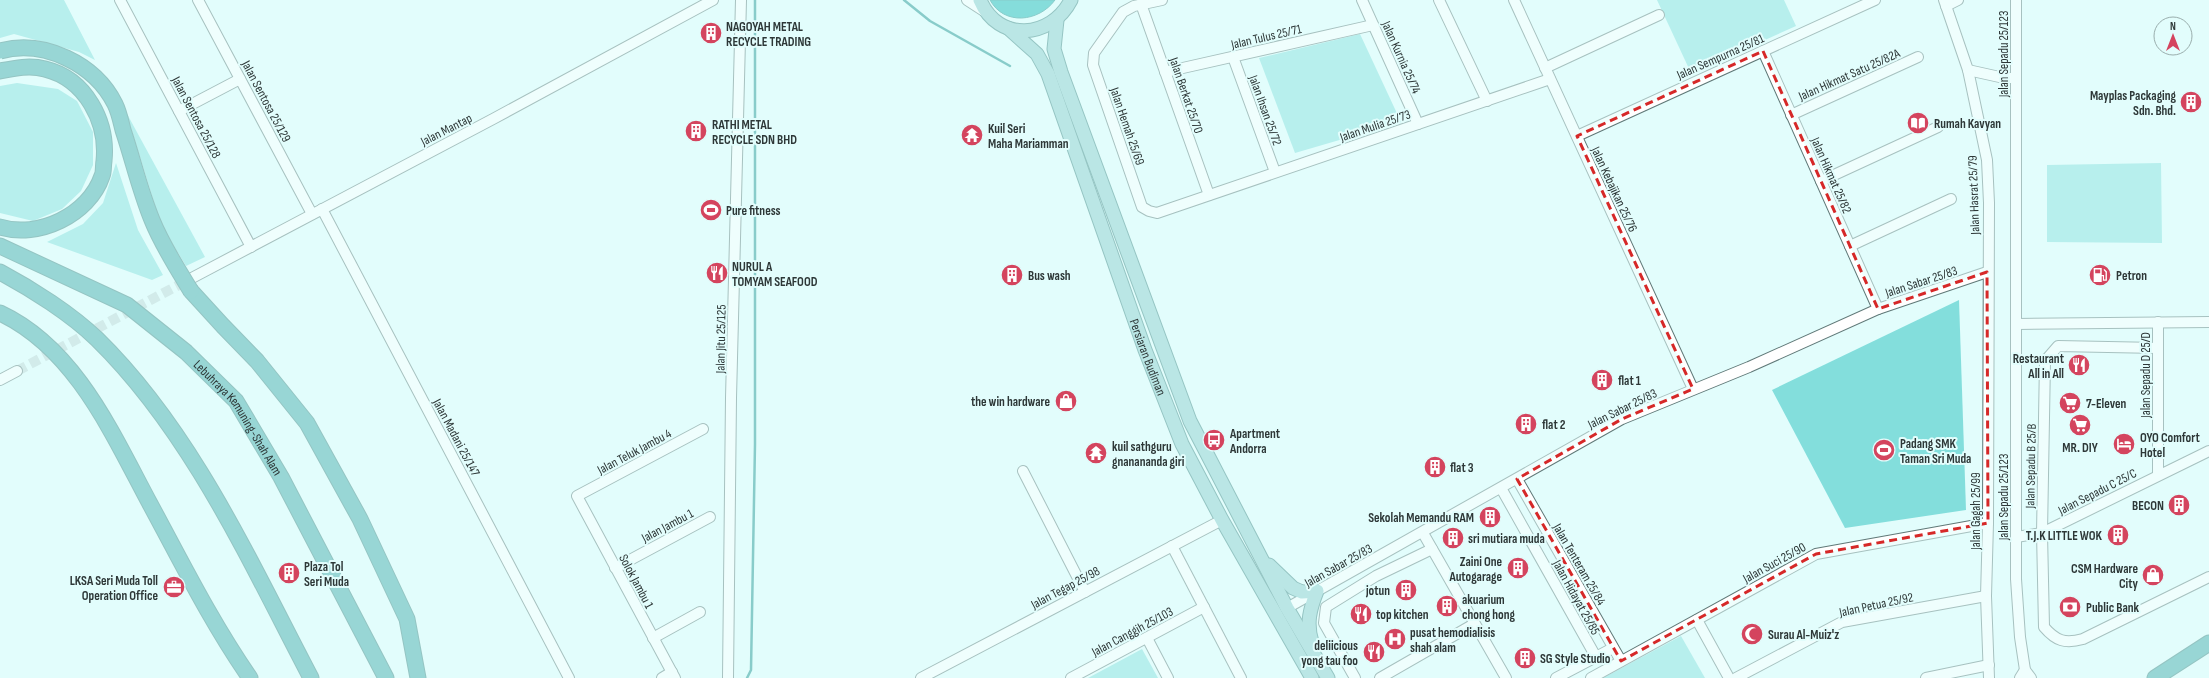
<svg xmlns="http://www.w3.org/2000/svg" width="2209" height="678" font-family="'Sofia Sans Condensed',sans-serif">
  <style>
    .green { fill: #83dedc }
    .water { fill: #15b6b4; stroke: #1c908e }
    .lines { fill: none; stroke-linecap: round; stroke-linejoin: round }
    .stream { stroke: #1c908e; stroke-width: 2.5 }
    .minor-tunnel { stroke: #bed5d5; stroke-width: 10; stroke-dasharray: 10 5; stroke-linecap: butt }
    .minor-casing { stroke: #607978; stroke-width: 12 }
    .major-casing { stroke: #38807f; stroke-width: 15 }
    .highway-casing { stroke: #38807f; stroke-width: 17 }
    .minor { stroke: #fff; stroke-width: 10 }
    .major { stroke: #8bcaca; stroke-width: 13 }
    .highway { stroke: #3ea7a6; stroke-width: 15 }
    .highway-bridge-casing { stroke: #38807f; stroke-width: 17; stroke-linecap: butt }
    .highway-bridge { stroke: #3ea7a6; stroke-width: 15 }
    .marked { fill: none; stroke: #d62828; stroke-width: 3; stroke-dasharray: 8 5; stroke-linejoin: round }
    .labels { text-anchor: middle; stroke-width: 4; stroke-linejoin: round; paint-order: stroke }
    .poi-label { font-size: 13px; font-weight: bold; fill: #2d3737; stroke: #e2fdfc; text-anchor: start }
    .street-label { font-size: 13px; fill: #2d3737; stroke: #e2fdfc }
  </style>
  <rect width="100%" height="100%" fill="#e2fdfc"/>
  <g class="green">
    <path d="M0 0H64L95 60 79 52 14 34 0 38Z"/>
    <path d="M1657 0H1784L1796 26 1691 73Z"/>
    <path d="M1360 34 1401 122 1295 153 1259 58Z"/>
    <path d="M17 83 58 89 77 101 93 132V165L81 191 62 209 33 221 0 213V86Z"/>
    <path d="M126 112 205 257 186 266 161 225Z"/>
    <path d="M116 163 138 230 163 275 152 280 47 242 83 224 103 203Z"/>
    <path d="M2161 163 2162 243 2047 242V165Z"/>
    <path d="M1959 300 1966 510 1845 528 1772 390Z"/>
    <path d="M1681 636 1705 678H1603Z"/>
    <path d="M1142 649 1158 678H1088Z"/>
  </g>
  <path class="water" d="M990 0H1055C1039 22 1004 26 990 0Z"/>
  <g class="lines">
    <g class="stream">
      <path d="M904 0 930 21 1010 66"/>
      <path d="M747 678 751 670 755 444V0"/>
    </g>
    <path class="minor-tunnel" d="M17 371 190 279"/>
    <g class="minor-casing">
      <g id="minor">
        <path d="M120 0 251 247"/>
        <path d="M198 0 312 214"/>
        <path d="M967 0 987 13"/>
        <path d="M1162 0 1134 6 1123 12 1094 53 1093 65 1142 207 1149 211 1157 213 1550 79"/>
        <path d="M1362 0 1418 124"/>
        <path d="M1439 0 1487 101"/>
        <path d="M1514 0 1693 389"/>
        <path d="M1944 0 1968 70 1987 160 1989 203 1988 523 1986 596 1989 678"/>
        <path d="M2016 0V579L2020 637 2025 670 2031 678"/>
        <path d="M1141 4 1209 195"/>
        <path d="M1946 6 1958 0"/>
        <path d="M1763 51 1878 309"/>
        <path d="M1233 57 1275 172"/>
        <path d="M1545 68 1659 15"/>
        <path d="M1968 70 2004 78H2016"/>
        <path d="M1165 72 1373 25"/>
        <path d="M179 111 240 79"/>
        <path d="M1791 115 1918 57"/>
        <path d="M1577 136 1875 0"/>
        <path d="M1821 181 1938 127"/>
        <path d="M322 209 569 678"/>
        <path d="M1850 246 1951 199"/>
        <path d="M190 279 493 119 713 0"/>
        <path d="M2017 324 2209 322"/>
        <path d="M2158 348 2058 346 2045 361 2042 533 2044 627C2056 641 2065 644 2083 639L2209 577"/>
        <path d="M0 380 17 371"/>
        <path d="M1023 471 1085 592"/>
        <path d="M2158 475V322"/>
        <path d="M1517 479 1621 661"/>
        <path d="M1501 488 1596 657"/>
        <path d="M1423 533 1506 678"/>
        <path d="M2016 537 2042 533 2209 451"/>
        <path d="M1172 546 1241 678"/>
        <path d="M615 568 710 517"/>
        <path d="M1287 608 1622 419 1749 367 1878 309 1987 272"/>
        <path d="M1697 620 1729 678"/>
        <path d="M653 638 700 612"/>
        <path d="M1147 638 1168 678"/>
        <path d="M662 678 672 672"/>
        <path d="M675 678 577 496 703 429"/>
        <path d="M728 678 731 398 741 0"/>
        <path d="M921 678 1222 520"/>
        <path d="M1071 678 1204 607"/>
        <path d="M1355 678 1324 623 1326 607 1376 576 1432 549"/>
        <path d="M1380 678 1474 624"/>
        <path d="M1556 678 1613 648"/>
        <path d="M1591 678 1816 554 1988 523"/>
        <path d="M1736 678 1842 622 1986 596"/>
        <path d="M1926 678 1989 665"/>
        <path d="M2020 678 2025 670"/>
      </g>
    </g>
    <g class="major-casing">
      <g id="major">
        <path d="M980 0C998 43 1051 39 1071 0"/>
        <path d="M1057 20 1054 49 1061 72 1190 421 1287 608 1328 678"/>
        <path id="s1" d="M1008 28 1037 54 1048 74 1145 350 1182 444 1222 520 1312 678"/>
        <path d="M1269 565 1293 588 1302 592 1317 591C1310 609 1306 623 1312 642"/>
      </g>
    </g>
    <g class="highway-casing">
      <g id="highway">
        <path d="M0 71C15 68 30 65 45 69 86 79 108 122 104 161 103 166 104 172 102 176 89 215 38 239 0 227"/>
        <path id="s2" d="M0 246 127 305 186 352 236 401 281 477 386 678"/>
        <path d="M0 272C32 289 71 314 97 339 192 432 250 562 311 678"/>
        <path d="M191 291 223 326 257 361 307 423 360 519 407 619 418 678"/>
        <path d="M0 313C75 348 112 433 149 502 181 561 211 622 250 678"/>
        <path d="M2155 678 2209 643"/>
      </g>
    </g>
    <use href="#minor" class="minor"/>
    <use href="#major" class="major"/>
    <use href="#highway" class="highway"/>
    <g class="highway-bridge-casing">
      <path id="highway-bridge" d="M0 51C44 39 95 64 115 104 119 112 121 122 123 130 133 160 140 191 152 220 162 245 177 268 191 291"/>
    </g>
    <use href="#highway-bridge" class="highway-bridge"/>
  </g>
  <path d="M0 0H2209V678H0ZM1763 51 1878 309 1987 272 1988 523 1816 554 1621 661 1517 479 1622 419 1693 389 1577 136Z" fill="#e2fdfc" fill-opacity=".55" fill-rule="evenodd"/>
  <path class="marked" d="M1763 51 1878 309 1987 272 1988 523 1816 554 1621 661 1517 479 1622 419 1693 389 1577 136Z"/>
  <defs>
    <g id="building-disc" transform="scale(1.15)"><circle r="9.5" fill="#d4445e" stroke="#e2fdfc"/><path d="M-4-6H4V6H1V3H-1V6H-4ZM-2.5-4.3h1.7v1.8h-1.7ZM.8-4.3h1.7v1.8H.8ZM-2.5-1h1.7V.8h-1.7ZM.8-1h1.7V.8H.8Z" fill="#fff"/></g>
    <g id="library-disc" transform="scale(1.15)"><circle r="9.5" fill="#d4445e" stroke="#e2fdfc"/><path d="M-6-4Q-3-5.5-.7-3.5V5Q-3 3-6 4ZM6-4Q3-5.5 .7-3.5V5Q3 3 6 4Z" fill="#fff"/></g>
    <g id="temple-disc" transform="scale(1.15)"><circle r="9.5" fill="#d4445e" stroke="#e2fdfc"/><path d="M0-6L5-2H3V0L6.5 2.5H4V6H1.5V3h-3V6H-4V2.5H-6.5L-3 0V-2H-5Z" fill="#fff"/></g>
    <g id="stadium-disc" transform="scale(1.15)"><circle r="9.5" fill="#d4445e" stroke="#e2fdfc"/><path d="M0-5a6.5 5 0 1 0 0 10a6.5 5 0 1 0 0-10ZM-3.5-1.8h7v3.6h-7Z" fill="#fff"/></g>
    <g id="restaurant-disc" transform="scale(1.15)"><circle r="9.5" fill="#d4445e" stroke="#e2fdfc"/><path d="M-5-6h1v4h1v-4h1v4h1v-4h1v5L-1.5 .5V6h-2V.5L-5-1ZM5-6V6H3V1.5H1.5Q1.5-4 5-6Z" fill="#fff"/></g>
    <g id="fuel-disc" transform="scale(1.15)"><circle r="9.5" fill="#d4445e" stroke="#e2fdfc"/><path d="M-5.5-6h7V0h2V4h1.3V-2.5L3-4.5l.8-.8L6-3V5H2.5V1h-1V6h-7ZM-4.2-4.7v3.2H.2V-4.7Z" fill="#fff"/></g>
    <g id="shop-disc" transform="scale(1.15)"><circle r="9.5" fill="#d4445e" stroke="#e2fdfc"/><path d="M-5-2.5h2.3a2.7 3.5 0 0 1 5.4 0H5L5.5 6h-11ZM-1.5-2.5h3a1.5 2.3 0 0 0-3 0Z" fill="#fff"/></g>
    <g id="supermarket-disc" transform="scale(1.15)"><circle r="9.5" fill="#d4445e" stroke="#e2fdfc"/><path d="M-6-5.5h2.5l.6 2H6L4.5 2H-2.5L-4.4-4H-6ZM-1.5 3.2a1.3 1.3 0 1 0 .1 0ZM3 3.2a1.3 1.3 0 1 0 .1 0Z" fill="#fff"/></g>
    <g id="bus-disc" transform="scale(1.15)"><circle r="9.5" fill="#d4445e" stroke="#e2fdfc"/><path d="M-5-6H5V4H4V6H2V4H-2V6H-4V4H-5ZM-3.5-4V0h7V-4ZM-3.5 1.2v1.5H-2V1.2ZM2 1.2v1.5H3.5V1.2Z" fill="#fff"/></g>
    <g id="hotel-disc" transform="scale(1.15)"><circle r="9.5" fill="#d4445e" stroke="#e2fdfc"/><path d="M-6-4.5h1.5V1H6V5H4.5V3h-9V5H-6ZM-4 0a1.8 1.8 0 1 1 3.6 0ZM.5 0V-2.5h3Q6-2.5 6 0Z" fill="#fff"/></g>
    <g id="office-disc" transform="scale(1.15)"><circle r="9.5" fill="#d4445e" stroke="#e2fdfc"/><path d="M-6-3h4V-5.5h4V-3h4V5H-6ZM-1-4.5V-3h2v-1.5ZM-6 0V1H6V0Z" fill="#fff"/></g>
    <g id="bank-disc" transform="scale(1.15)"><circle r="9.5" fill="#d4445e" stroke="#e2fdfc"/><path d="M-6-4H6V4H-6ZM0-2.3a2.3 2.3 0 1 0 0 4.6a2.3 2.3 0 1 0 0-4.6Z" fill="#fff"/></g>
    <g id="mosque-disc" transform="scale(1.15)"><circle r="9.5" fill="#d4445e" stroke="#e2fdfc"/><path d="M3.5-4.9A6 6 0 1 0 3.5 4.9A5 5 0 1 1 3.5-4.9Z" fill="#fff"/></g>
    <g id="hospital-disc" transform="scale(1.15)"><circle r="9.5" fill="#d4445e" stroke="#e2fdfc"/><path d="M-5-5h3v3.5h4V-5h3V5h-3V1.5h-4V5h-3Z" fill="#fff"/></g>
  </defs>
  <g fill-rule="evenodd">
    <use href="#building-disc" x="711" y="33"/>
    <use href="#building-disc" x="2191" y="102"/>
    <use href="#library-disc" x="1918" y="123"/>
    <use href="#building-disc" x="696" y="131"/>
    <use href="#temple-disc" x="972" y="135"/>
    <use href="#stadium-disc" x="711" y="210"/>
    <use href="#restaurant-disc" x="717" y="273"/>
    <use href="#building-disc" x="1012" y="275"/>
    <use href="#fuel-disc" x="2100" y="275"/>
    <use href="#restaurant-disc" x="2079" y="365"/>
    <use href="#building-disc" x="1602" y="380"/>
    <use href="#shop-disc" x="1066" y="401"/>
    <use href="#supermarket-disc" x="2070" y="403"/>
    <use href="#building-disc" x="1526" y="424"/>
    <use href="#supermarket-disc" x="2080" y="425"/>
    <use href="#bus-disc" x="1214" y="440"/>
    <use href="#hotel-disc" x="2124" y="444"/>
    <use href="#stadium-disc" x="1884" y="450"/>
    <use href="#temple-disc" x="1096" y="453"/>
    <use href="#building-disc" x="1435" y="467"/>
    <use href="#building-disc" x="2179" y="505"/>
    <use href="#building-disc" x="1490" y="517"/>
    <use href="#building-disc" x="2118" y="535"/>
    <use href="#building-disc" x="1453" y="538"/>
    <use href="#building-disc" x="1518" y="568"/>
    <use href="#building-disc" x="289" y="573"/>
    <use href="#shop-disc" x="2153" y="575"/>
    <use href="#office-disc" x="174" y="587"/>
    <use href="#building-disc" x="1406" y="590"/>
    <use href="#building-disc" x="1447" y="606"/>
    <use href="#bank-disc" x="2070" y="607"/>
    <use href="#restaurant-disc" x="1361" y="614"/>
    <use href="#mosque-disc" x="1752" y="634"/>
    <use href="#hospital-disc" x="1395" y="639"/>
    <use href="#restaurant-disc" x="1374" y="652"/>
    <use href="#building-disc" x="1525" y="658"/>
  </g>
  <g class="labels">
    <g class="poi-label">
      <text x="726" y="31">NAGOYAH METAL<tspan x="726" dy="15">RECYCLE TRADING</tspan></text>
      <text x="2176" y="100" text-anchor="end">Mayplas Packaging<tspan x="2176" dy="15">Sdn. Bhd.</tspan></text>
      <text x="1934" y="128">Rumah Kavyan</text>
      <text x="712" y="129">RATHI METAL<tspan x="712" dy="15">RECYCLE SDN BHD</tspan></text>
      <text x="988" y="133">Kuil Seri<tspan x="988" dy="15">Maha Mariamman</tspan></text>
      <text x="726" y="215">Pure fitness</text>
      <text x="732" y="271">NURUL A<tspan x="732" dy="15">TOMYAM SEAFOOD</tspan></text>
      <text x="1028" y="280">Bus wash</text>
      <text x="2116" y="280">Petron</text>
      <text x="2064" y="363" text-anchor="end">Restaurant<tspan x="2064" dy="15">All in All</tspan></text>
      <text x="1618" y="385">flat 1</text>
      <text x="1050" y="406" text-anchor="end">the win hardware</text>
      <text x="2086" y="408">7-Eleven</text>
      <text x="1542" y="429">flat 2</text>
      <text x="1230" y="438">Apartment<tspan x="1230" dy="15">Andorra</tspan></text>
      <text x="2140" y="442">OYO Comfort<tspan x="2140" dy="15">Hotel</tspan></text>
      <text x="1900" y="448">Padang SMK<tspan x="1900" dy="15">Taman Sri Muda</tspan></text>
      <text x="1112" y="451">kuil sathguru<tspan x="1112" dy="15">gnanananda giri</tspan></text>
      <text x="2080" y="452" text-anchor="middle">MR. DIY</text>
      <text x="1450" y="472">flat 3</text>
      <text x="2164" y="510" text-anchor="end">BECON</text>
      <text x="1474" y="522" text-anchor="end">Sekolah Memandu RAM</text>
      <text x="2102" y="540" text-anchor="end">T.J.K LITTLE WOK</text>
      <text x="1468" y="543">sri mutiara muda</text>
      <text x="1502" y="566" text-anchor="end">Zaini One<tspan x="1502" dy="15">Autogarage</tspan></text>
      <text x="304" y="571">Plaza Tol<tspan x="304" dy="15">Seri Muda</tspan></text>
      <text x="2138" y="573" text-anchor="end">CSM Hardware<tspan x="2138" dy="15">City</tspan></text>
      <text x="158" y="585" text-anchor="end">LKSA Seri Muda Toll<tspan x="158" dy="15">Operation Office</tspan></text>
      <text x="1390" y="595" text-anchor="end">jotun</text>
      <text x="1462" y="604">akuarium<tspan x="1462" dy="15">chong hong</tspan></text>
      <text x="2086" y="612">Public Bank</text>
      <text x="1376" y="619">top kitchen</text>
      <text x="1410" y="637">pusat hemodialisis<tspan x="1410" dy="15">shah alam</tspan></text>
      <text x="1768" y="639">Surau Al-Muiz'z</text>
      <text x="1358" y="650" text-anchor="end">deliicious<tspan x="1358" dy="15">yong tau foo</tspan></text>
      <text x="1540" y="663">SG Style Studio</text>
    </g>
    <g class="street-label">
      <text transform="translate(1266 36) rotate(-13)" y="5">Jalan Tulus 25/71</text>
      <text transform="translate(2003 54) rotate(-90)" y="5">Jalan Sepadu 25/123</text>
      <text transform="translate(1720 56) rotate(-24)" y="5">Jalan Sempurna 25/81</text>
      <text transform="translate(1402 57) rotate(66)" y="5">Jalan Kurnia 25/74</text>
      <text transform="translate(1849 74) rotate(-24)" y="5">Jalan Hikmat Satu 25/82A</text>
      <text transform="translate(1187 95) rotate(71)" y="5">Jalan Berkat 25/70</text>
      <text transform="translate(267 101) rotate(62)" y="5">Jalan Sentosa 25/129</text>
      <text transform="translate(1266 110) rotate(70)" y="5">Jalan Ihsan 25/72</text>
      <text transform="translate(197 117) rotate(62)" y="5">Jalan Sentosa 25/128</text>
      <text transform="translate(1375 125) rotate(-19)" y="5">Jalan Mulia 25/73</text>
      <text transform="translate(1128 126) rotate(71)" y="5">Jalan Hemah 25/69</text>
      <text transform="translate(446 129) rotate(-27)" y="5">Jalan Mantap</text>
      <text transform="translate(1832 175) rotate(66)" y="5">Jalan Hikmat 25/82</text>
      <text transform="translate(1615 189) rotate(65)" y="5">Jalan Kebajikan 25/76</text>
      <text transform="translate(1973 195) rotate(-92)" y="5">Jalan Hasrat 25/79</text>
      <text transform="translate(1921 281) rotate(-18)" y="5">Jalan Sabar 25/83</text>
      <text transform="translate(720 339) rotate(-89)" y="5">Jalan Jitu 25/125</text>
      <text dy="5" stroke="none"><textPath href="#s1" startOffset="362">Persiaran Budiman</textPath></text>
      <text transform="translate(2145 375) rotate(-90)" y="5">Jalan Sepadu D 25/D</text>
      <text transform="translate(1622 408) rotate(-26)" y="5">Jalan Sabar 25/83</text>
      <text dy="5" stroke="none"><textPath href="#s2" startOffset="300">Lebuhraya Kemuning-Shah Alam</textPath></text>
      <text transform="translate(457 437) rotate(62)" y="5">Jalan Madani 25/147</text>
      <text transform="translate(634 451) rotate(-28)" y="5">Jalan Teluk Jambu 4</text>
      <text transform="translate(2030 466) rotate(-89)" y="5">Jalan Sepadu B 25/B</text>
      <text transform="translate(2097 491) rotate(-27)" y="5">Jalan Sepadu C 25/C</text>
      <text transform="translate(2003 497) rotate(-90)" y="5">Jalan Sepadu 25/123</text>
      <text transform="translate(1975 511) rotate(-90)" y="5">Jalan Gagah 25/99</text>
      <text transform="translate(667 525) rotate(-28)" y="5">Jalan Jambu 1</text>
      <text transform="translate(1774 562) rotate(-29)" y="5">Jalan Suci 25/90</text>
      <text transform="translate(1580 564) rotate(60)" y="5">Jalan Tenteram 25/84</text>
      <text transform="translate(1338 565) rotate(-29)" y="5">Jalan Sabar 25/83</text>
      <text transform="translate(637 581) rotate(62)" y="5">Solok Jambu 1</text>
      <text transform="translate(1065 587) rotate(-28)" y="5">Jalan Tegap 25/98</text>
      <text transform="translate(1577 597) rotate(61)" y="5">Jalan Hidayat 25/85</text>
      <text transform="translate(1876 604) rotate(-12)" y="5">Jalan Petua 25/92</text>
      <text transform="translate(1132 631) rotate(-28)" y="5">Jalan Canggih 25/103</text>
    </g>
  </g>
  <g transform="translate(2173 36)"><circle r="19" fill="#e2fdfc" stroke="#9aaead"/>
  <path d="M0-3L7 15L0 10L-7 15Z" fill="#d4445e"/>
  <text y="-6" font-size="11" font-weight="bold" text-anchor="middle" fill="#2d3737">N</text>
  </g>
</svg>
